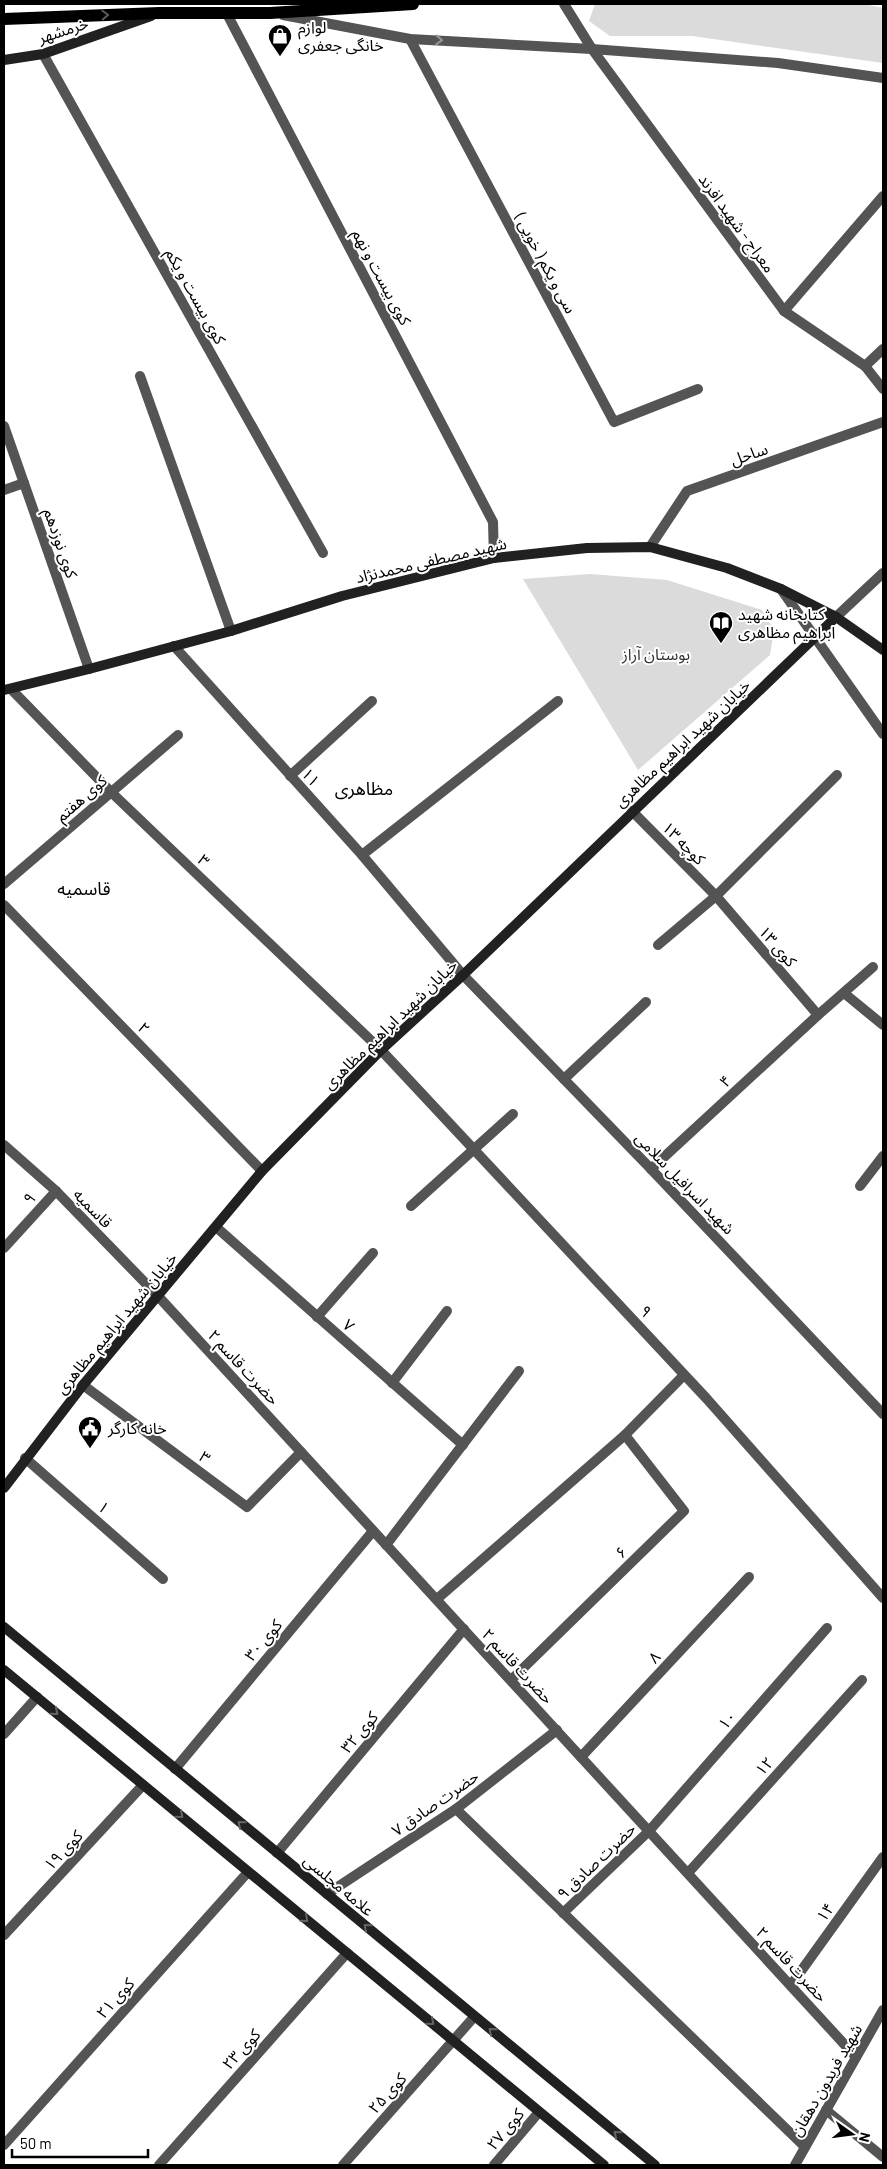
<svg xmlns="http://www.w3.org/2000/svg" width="887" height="2169" font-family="Barlow,'Noto Sans Arabic',sans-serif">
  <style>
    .green { fill: #dbdbdb }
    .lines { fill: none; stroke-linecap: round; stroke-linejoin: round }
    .minor { stroke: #545454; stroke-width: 10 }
    .tertiary { stroke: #545454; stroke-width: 10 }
    .secondary { stroke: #212121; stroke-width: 10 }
    .primary { stroke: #000; stroke-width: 12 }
    .oneway { stroke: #595959 }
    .oneway2 { stroke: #989898 }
    .oneway3 { stroke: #646464 }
    .labels { text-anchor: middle; stroke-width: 4; stroke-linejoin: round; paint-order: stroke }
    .poi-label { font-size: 16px; fill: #000; stroke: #fff; text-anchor: start }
    .street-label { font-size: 16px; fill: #000; stroke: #fff }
    .park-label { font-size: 16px; fill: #323232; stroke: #fff }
    .neighbourhood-label { font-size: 18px; fill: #000; stroke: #fff }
  </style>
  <rect width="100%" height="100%" fill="#fff"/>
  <g class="green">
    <path d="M595 4H864L883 8V63L692 36H610L589 21Z"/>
    <path d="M590 574 667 580 762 610 774 630 770 655 638 770 523 579Z"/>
  </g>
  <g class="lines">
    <g class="minor">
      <path d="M564 4 592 49 784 311 865 366 883 389"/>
      <path d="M227 14 493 522 494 558"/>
      <path d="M283 15 410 39 592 49 778 63 883 78"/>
      <path d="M410 39 614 422 698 389"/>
      <path d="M43 54 323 553"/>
      <path d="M784 311 883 196"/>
      <path d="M865 366 883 349"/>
      <path d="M140 376 231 631"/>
      <path d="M4 426 89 669"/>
      <path d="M4 490 24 483"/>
      <path d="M650 547 687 491 883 422"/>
      <path d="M781 589 883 734"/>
      <path d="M836 617 883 573"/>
      <path d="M174 646 362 855 463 975 651 1169 883 1414"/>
      <path d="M11 689 111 792 381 1050 707 1399 883 1598"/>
      <path d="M290 776 372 701"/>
      <path d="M632 811 716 896 818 1015"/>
      <path d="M362 855 558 701"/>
      <path d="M4 884 178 735"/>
      <path d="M4 905 262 1171"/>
      <path d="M658 945 716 896 837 775"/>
      <path d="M844 993 883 1025"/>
      <path d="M564 1079 646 1002"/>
      <path d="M651 1169 818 1015 873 967"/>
      <path d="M860 1186 883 1156"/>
      <path d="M411 1206 513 1114"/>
      <path d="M216 1227 463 1445"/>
      <path d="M4 1248 56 1191"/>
      <path d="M317 1317 373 1253"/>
      <path d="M392 1383 447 1311"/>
      <path d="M83 1385 247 1507 301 1452"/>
      <path d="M25 1458 163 1579"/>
      <path d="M386 1545 519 1371"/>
      <path d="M437 1599 625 1435 684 1375"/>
      <path d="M511 1680 684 1511 625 1435"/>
      <path d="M4 1734 37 1697"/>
      <path d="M581 1757 749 1577"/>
      <path d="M175 1769 373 1531"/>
      <path d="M456 1809 805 2147"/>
      <path d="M277 1853 464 1629"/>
      <path d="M688 1873 862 1680"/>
      <path d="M327 1894 456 1809 557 1730"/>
      <path d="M563 1913 649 1831 827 1628"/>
      <path d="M4 1935 143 1785"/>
      <path d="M791 1985 883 1857"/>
      <path d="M826 2110 883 2157"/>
      <path d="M4 2145 248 1872"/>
      <path d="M159 2165 347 1953"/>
      <path d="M343 2165 474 2017"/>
      <path d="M494 2165 539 2112"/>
      <path d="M795 2165 883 2010"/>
    </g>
    <path class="tertiary" d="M4 1145 56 1191 157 1295 856 2057"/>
    <g class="secondary">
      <path d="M4 60 43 54 151 16"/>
      <path d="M4 690 89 669 231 631 342 596 494 558 587 548 650 547 727 568 781 589 836 617 883 650"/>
      <path d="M4 1488 83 1385 262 1171 381 1050 463 975 836 617"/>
      <path d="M4 1627 655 2165"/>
      <path d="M4 1670 604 2165"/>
    </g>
    <path class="primary" d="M4 19 159 13H270L413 4"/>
  </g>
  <defs><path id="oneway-chevron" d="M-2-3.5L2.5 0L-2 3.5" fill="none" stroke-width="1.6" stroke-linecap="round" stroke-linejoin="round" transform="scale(1.25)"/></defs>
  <use class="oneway" href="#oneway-chevron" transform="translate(105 15) rotate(-2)"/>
  <use class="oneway2" href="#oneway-chevron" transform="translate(439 40) rotate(3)"/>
  <g class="oneway3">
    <use href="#oneway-chevron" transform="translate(55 1712) rotate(40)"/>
    <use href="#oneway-chevron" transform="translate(180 1815) rotate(40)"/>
    <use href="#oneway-chevron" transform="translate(241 1824) rotate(-140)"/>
    <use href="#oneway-chevron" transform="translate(305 1919) rotate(40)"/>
    <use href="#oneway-chevron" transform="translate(367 1927) rotate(-140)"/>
    <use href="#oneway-chevron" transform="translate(431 2022) rotate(40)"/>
    <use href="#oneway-chevron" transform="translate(492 2031) rotate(-141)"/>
    <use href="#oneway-chevron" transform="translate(617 2134) rotate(-141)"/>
  </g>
  <defs>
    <g id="shop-pin" transform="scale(1.25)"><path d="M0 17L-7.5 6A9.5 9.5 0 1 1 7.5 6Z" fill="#000" stroke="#fff"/><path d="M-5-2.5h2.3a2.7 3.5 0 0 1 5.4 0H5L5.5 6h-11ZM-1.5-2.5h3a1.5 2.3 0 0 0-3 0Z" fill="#fff"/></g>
    <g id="library-pin" transform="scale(1.25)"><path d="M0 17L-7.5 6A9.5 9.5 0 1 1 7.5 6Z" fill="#000" stroke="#fff"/><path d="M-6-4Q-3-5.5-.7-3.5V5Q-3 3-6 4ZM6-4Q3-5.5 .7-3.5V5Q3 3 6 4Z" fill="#fff"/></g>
    <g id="civic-pin" transform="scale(1.25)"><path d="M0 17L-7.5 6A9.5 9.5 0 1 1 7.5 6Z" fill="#000" stroke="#fff"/><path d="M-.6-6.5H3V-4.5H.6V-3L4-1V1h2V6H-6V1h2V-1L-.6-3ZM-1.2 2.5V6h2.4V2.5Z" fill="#fff"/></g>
  </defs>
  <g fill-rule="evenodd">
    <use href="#shop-pin" x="280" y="36"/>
    <use href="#library-pin" x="721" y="623"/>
    <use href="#civic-pin" x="90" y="1428"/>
  </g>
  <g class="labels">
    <g class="poi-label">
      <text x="298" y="33">لوازم<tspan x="298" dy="18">خانگی جعفری</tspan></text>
      <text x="738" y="620">کتابخانه شهید<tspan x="738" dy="18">ابراهیم مظاهری</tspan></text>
      <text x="108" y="1434">خانه کارگر</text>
    </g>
    <g class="street-label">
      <text transform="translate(63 30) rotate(-18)" y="6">خرمشهر</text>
      <text transform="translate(737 223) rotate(54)" y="6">معراج - شهید افرند</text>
      <text transform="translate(546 263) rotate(62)" y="6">سی و یکم ( خویی )</text>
      <text transform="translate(382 277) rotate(62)" y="6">کوی بیست و نهم</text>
      <text transform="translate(196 296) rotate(61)" y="6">کوی بیست و یکم</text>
      <text transform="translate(749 454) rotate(-19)" y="6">ساحل</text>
      <text transform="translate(61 543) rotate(71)" y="6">کوی نوزدهم</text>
      <text transform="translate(431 560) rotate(-13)" y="6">شهید مصطفی محمدنژاد</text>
      <text transform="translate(682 743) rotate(-43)" y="6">خیابان شهید ابراهیم مظاهری</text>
      <text transform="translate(311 777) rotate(48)" y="6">۱۱</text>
      <text transform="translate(81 798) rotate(-41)" y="6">کوی هفتم</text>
      <text transform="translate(684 843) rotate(45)" y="6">کوچه ۱۳</text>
      <text transform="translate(204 860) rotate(44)" y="6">۳</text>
      <text transform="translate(778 946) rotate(49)" y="6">کوی ۱۳</text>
      <text transform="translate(390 1024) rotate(-44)" y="6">خیابان شهید ابراهیم مظاهری</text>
      <text transform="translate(144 1028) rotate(46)" y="6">۲</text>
      <text transform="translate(725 1081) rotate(-43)" y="6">۴</text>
      <text transform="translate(685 1183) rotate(46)" y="6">شهید اسرافیل سلامی</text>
      <text transform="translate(29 1198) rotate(-47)" y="6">۹</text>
      <text transform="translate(93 1208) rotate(46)" y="6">قاسمیه</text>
      <text transform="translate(646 1311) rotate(47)" y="6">۹</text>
      <text transform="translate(116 1323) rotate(-50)" y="6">خیابان شهید ابراهیم مظاهری</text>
      <text transform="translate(349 1325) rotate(41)" y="6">۷</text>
      <text transform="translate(244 1367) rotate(47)" y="6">۲ حضرت قاسم</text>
      <text transform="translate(205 1457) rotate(37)" y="6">۳</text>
      <text transform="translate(104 1507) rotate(41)" y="6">۱</text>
      <text transform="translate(621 1552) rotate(-44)" y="6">۶</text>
      <text transform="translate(263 1640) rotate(-50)" y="6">کوی ۳۰</text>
      <text transform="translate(654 1657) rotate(-47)" y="6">۸</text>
      <text transform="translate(518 1666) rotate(47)" y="6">۲ حضرت قاسم</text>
      <text transform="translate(727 1720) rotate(-49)" y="6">۱۰</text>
      <text transform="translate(359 1732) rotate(-50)" y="6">کوی ۳۲</text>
      <text transform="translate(764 1766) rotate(-48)" y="6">۱۲</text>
      <text transform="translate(435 1803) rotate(-35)" y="6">۷ حضرت صادق</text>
      <text transform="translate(63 1850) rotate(-47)" y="6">کوی ۱۹</text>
      <text transform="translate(596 1861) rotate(-44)" y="6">۹ حضرت صادق</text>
      <text transform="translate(339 1885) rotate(40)" y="6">علامه مجلسی</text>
      <text transform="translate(825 1912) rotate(-54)" y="6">۱۴</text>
      <text transform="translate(792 1964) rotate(47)" y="6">۲ حضرت قاسم</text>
      <text transform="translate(115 1998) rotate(-48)" y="6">کوی ۲۱</text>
      <text transform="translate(241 2049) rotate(-48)" y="6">کوی ۲۳</text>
      <text transform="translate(826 2080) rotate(-60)" y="6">شهید فریدون دهقان</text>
      <text transform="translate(387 2093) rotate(-48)" y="6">کوی ۲۵</text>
      <text transform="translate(505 2129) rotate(-50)" y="6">کوی ۲۷</text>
    </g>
    <g class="park-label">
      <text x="656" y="660">بوستان آراز</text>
    </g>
    <g class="neighbourhood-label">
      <text x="364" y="795">مظاهری</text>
      <text x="84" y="895">قاسمیه</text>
    </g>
  </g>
  <rect width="887" height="2169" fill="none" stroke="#000000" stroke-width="10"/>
  <g transform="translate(852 2134) rotate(104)" stroke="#ffffff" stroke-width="4" paint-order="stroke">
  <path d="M0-4L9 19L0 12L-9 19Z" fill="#000000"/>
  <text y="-8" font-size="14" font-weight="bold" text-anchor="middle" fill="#000000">N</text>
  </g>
  <path d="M12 2149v8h136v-8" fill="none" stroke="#000000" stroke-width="2.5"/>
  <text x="20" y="2149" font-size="15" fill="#000000" stroke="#ffffff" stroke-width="4" paint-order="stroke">50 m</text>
</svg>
